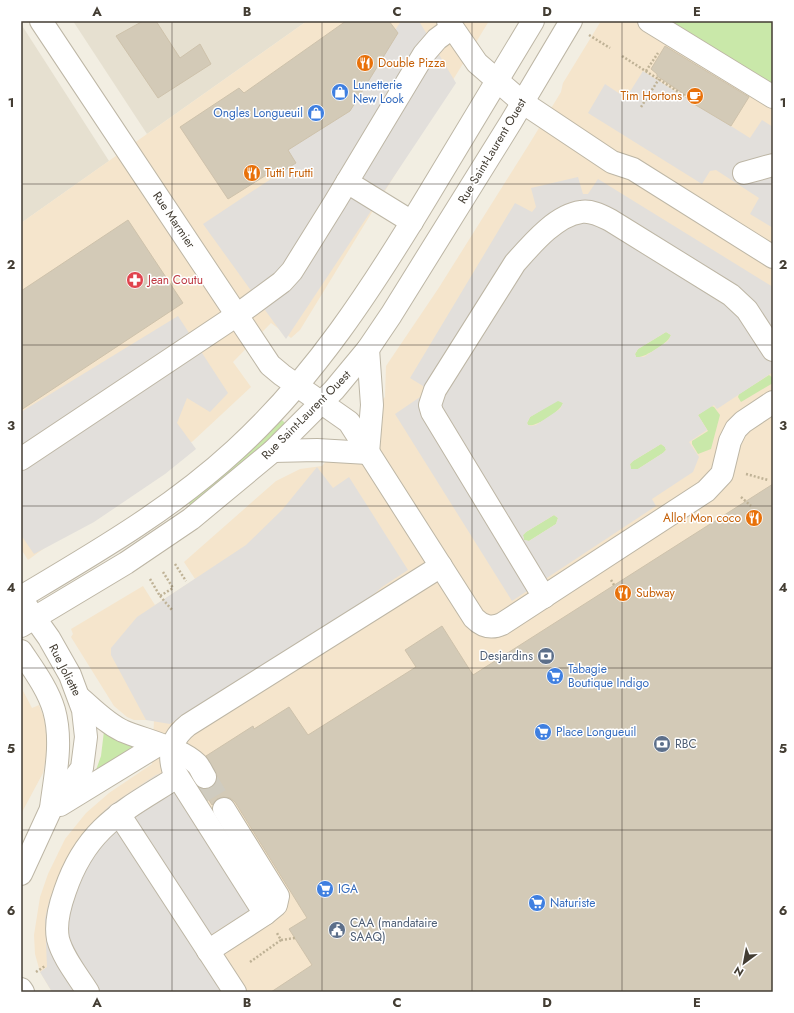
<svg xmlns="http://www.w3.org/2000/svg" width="794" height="1013" font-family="Jost,sans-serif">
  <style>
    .residential { fill: #e6e0d0 }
    .commercial { fill: #f5e5cc }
    .green { fill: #c9e8a9 }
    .parking { fill: #e2dfdb; fill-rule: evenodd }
    .building { fill: #d3cab7; stroke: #cec2ab }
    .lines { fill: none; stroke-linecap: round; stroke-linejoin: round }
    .minor-tunnel { stroke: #cfcbbf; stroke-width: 22; stroke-dasharray: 22 11; stroke-linecap: butt }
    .minor-casing { stroke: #bdb6a5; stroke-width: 24 }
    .path { stroke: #bfb296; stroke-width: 2.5; stroke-dasharray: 2 2; stroke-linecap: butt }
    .minor { stroke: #fff; stroke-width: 22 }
    .grid { fill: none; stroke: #433d33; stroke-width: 1; stroke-opacity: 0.55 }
    .labels { text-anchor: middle; stroke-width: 3; stroke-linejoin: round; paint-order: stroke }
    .food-label { font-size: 12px; fill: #c56008; stroke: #fff; text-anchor: start }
    .shop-label { font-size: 12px; fill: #366cbe; stroke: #fff; text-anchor: start }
    .street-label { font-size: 12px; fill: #433d33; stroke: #fff }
    .health-label { font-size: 12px; fill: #be3a42; stroke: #fff; text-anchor: start }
    .service-label { font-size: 12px; fill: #4e5e75; stroke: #fff; text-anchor: start }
    .neatline { fill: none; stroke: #433d33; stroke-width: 1.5 }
    .grid-label { font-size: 13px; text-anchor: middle; font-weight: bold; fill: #433d33 }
  </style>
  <rect width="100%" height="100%" fill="#f2eee2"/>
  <g class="residential">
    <path d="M73 21H307L147 134Z"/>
    <path d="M21 24 109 161 21 223Z"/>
  </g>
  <g class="commercial">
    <path d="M307 21H489L300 330 291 338 271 323 233 362 251 387 193 441 28 560 21 549V223Z"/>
    <path d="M601 21H664L773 89V992H52L40 972 35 954 34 935 40 897 48 874 65 839 86 813 109 793 152 764 154 720H134L127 717 114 706 71 637 73 634 71 629 143 586 155 605 195 579 184 562 276 481 300 469 322 466 385 397 386 366 438 289 528 146 561 92 563 83Z"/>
    <path d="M21 687 32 708 39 705 44 718 48 747 43 773 21 814Z"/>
  </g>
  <g class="green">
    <path d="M664 21H773V89Z"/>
    <path d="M666 332 671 335C670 342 643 359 636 357L635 354 638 349Z"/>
    <path d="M769 375 773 378V383L741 402 738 397 739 394Z"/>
    <path d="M558 400 563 403C562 410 535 428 528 425L527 423 530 417Z"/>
    <path d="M711 406 714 407 720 415 711 449 698 454 692 444V441L708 431 698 415Z"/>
    <path d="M282 420 287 425 191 506 188 502Z"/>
    <path d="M661 444 665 447 666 450 663 453 638 469H631L630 464 633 461Z"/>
    <path d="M554 515 558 518 556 524 529 541 524 540 523 535 526 532Z"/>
    <path d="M104 731 137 745 96 770 101 756Z"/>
  </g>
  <g class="parking">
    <path d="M401 21H419L456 83 286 339 203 224 292 165 281 148 341 112Z"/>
    <path d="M643 71 750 138 762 120 773 127V149L771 153 773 157V228L750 214 759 198 716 170 710 171 702 184 588 113 605 84 626 98Z"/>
    <path d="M578 177 583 194H588L598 179 773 287V372L717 409 714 405 698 415 707 430 689 442 699 457 693 472 652 499 656 506 512 601 395 414 423 395 424 391 423 386 410 378 515 203 532 212 536 207 531 188ZM666 332 671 335 668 341 644 357H636L635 354 638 349ZM558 401 563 403 560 409 536 425 531 426 528 425 527 423 530 417ZM661 444 665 447 666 450 663 453 638 469H631L630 464 633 461ZM554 515 558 518 556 524 529 541 524 540 523 535 526 532Z"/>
    <path d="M178 316 228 393 210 412 187 398 177 423 196 449 165 474 94 522 34 554 21 535V412Z"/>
    <path d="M317 467 333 488 349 477 408 570 382 587 372 596 170 724 146 720 111 655V648L137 617 246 545 282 510Z"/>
    <path d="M173 769 259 904 201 941 235 992H52L40 972 47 967 45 919 49 901 61 869 83 833 109 806 156 775Z"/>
  </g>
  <g class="building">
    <path d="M143 21H156L180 58 200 44 211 64 158 98 116 36Z"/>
    <path d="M346 21H389L398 33 350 111 288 150 296 163 272 178 268 174 228 199 180 127 239 88 244 93Z"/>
    <path d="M665 46 749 97 731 126 689 101 687 96 657 76V74L651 69Z"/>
    <path d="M128 220 183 303 21 410V291Z"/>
    <path d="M773 484V992H271L312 965 289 929 307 918 235 802 230 798 223 797 217 799 212 805 202 789 212 787 216 782 217 776 206 756 253 726 254 729 289 707 308 735 416 667 405 650 442 626 473 675Z"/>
  </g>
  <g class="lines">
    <path class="minor-tunnel" d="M205 777 224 809"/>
    <g class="minor-casing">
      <g id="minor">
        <path d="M41 21 270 365 282 375 349 422 474 618C482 626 491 629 502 624L706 491 722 474 730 441 736 429 743 422 773 402"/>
        <path d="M448 21 477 63 522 102 612 162 633 169 773 257"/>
        <path d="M649 21 773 97"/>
        <path d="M744 173 773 165"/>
        <path d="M347 182 412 222"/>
        <path d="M368 349 372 405 368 453"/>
        <path d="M273 451 317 450 368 453"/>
        <path d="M21 459 237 315 282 282 292 271 335 202 424 54 437 39 452 28"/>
        <path d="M21 597C95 553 171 509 235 450 314 378 372 288 427 197 463 138 498 79 533 21"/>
        <path d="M544 597 432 412 430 405 435 390 515 263C531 245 556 215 581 212 591 210 602 216 610 220L731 295 747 310 773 350"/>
        <path d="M21 626 126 563 191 519 273 451 334 390 368 349 391 315 511 122 571 21"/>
        <path d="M21 651C33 669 48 689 54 710 63 742 55 776 51 808"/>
        <path d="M79 697C93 709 106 723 123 731 144 740 181 748 197 764 200 767 202 773 205 777"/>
        <path d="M60 805 158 745"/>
        <path d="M224 809 278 896 276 905 265 914"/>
        <path d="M119 814 235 992"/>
        <path d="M21 874 50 811 82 768 86 737 83 710 70 675 49 638 27 607"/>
        <path d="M208 951 265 914 173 769C168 751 173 737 188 725L441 566"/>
        <path d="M21 989 23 992"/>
        <path d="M88 992C78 976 63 958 58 939 55 924 60 905 65 891 87 826 124 811 177 777"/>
      </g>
    </g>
    <g class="path">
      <path d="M589 35 610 48"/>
      <path d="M622 56 688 98"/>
      <path d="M646 71 658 53"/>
      <path d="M641 107 659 79"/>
      <path d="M746 474 768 480"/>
      <path d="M741 497 751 506"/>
      <path d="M175 564 186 581"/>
      <path d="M150 579 160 596 173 588 163 572"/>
      <path d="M611 580 614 585"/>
      <path d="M160 596 172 610"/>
      <path d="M281 940 295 938"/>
      <path d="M250 962 281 940 277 933"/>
      <path d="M36 972 45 966"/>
    </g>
    <use href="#minor" class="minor"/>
  </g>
  <path class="grid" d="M172 21V992M322 21V992M472 21V992M622 21V992M21 184H773M21 345H773M21 506H773M21 668H773M21 830H773"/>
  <defs>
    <g id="restaurant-disc" transform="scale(0.9)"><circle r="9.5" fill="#e8710a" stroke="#fff"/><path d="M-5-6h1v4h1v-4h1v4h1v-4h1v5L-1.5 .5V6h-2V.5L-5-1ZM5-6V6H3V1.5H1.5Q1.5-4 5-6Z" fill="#fff"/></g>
    <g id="shop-disc" transform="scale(0.9)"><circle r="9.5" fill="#3f7fe0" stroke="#fff"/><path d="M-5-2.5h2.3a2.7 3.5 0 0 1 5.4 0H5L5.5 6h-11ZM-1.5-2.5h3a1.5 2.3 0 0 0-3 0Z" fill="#fff"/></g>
    <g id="cafe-disc" transform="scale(0.9)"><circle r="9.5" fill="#e8710a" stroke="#fff"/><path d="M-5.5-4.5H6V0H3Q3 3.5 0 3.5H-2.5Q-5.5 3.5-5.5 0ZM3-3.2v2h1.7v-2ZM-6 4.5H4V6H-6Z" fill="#fff"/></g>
    <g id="pharmacy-disc" transform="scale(0.9)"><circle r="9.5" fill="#e0444e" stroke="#fff"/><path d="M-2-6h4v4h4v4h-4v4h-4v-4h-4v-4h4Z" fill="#fff"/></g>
    <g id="bank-disc" transform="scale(0.9)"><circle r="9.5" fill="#5c6f8a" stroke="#fff"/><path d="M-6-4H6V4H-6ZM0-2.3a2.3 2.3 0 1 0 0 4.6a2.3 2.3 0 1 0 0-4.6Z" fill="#fff"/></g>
    <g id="supermarket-disc" transform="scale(0.9)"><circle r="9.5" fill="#3f7fe0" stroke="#fff"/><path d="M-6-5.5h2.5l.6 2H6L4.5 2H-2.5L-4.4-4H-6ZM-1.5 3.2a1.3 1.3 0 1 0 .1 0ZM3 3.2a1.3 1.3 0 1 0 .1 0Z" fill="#fff"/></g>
    <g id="civic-disc" transform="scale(0.9)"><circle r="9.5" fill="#5c6f8a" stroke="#fff"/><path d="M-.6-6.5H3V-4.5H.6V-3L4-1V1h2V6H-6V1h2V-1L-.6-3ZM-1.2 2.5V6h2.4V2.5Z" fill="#fff"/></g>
  </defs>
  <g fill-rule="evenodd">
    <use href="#restaurant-disc" x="365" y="63"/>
    <use href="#shop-disc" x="340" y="92"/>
    <use href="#cafe-disc" x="695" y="96"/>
    <use href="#shop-disc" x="316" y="113"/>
    <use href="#restaurant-disc" x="252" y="173"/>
    <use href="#pharmacy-disc" x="135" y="280"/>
    <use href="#restaurant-disc" x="754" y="518"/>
    <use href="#restaurant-disc" x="623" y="593"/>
    <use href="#bank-disc" x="546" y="656"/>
    <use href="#supermarket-disc" x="555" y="676"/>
    <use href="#supermarket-disc" x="543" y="732"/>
    <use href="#bank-disc" x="662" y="744"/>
    <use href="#supermarket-disc" x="325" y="889"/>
    <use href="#supermarket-disc" x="537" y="903"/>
    <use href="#civic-disc" x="337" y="930"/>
  </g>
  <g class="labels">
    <g class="food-label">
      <text x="378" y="67">Double Pizza</text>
      <text x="682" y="100" text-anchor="end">Tim Hortons</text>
      <text x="265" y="177">Tutti Frutti</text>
      <text x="741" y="522" text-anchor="end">Allo! Mon coco</text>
      <text x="636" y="597">Subway</text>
    </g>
    <g class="shop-label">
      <text x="353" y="89">Lunetterie<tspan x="353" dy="14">New Look</tspan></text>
      <text x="303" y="117" text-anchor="end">Ongles Longueuil</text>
      <text x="568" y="673">Tabagie<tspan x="568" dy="14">Boutique Indigo</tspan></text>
      <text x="556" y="736">Place Longueuil</text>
      <text x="338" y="893">IGA</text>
      <text x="550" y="907">Naturiste</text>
    </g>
    <g class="street-label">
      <text transform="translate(492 151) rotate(-59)" y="4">Rue Saint-Laurent Ouest</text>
      <text transform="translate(174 220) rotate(56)" y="4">Rue Marmier</text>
      <text transform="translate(306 415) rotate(-45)" y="4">Rue Saint-Laurent Ouest</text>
      <text transform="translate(65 670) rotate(63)" y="4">Rue Joliette</text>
    </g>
    <g class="health-label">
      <text x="148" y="284">Jean Coutu</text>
    </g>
    <g class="service-label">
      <text x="533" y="660" text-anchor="end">Desjardins</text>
      <text x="675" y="748">RBC</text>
      <text x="350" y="927">CAA (mandataire<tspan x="350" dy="14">SAAQ)</tspan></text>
    </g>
  </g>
  <rect width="794" height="1013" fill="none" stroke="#ffffff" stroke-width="44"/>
  <g transform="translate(744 963) rotate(212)" stroke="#ffffff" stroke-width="3" paint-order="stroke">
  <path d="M0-3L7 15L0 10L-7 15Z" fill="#433d33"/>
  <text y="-6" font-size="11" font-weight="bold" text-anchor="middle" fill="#433d33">N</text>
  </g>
  <rect x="22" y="22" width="750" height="969" class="neatline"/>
  <g class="grid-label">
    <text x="97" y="16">A</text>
    <text x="247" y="16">B</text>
    <text x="397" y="16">C</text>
    <text x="547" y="16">D</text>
    <text x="697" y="16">E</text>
    <text x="11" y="107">1</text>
    <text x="783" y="107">1</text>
    <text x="11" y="269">2</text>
    <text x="783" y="269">2</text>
    <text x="11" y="430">3</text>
    <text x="783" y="430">3</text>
    <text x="11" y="592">4</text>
    <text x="783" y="592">4</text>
    <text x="11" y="753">5</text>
    <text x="783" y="753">5</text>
    <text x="11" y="915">6</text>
    <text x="783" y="915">6</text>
    <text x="97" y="1007">A</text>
    <text x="247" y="1007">B</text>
    <text x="397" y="1007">C</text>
    <text x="547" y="1007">D</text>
    <text x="697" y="1007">E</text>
  </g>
</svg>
